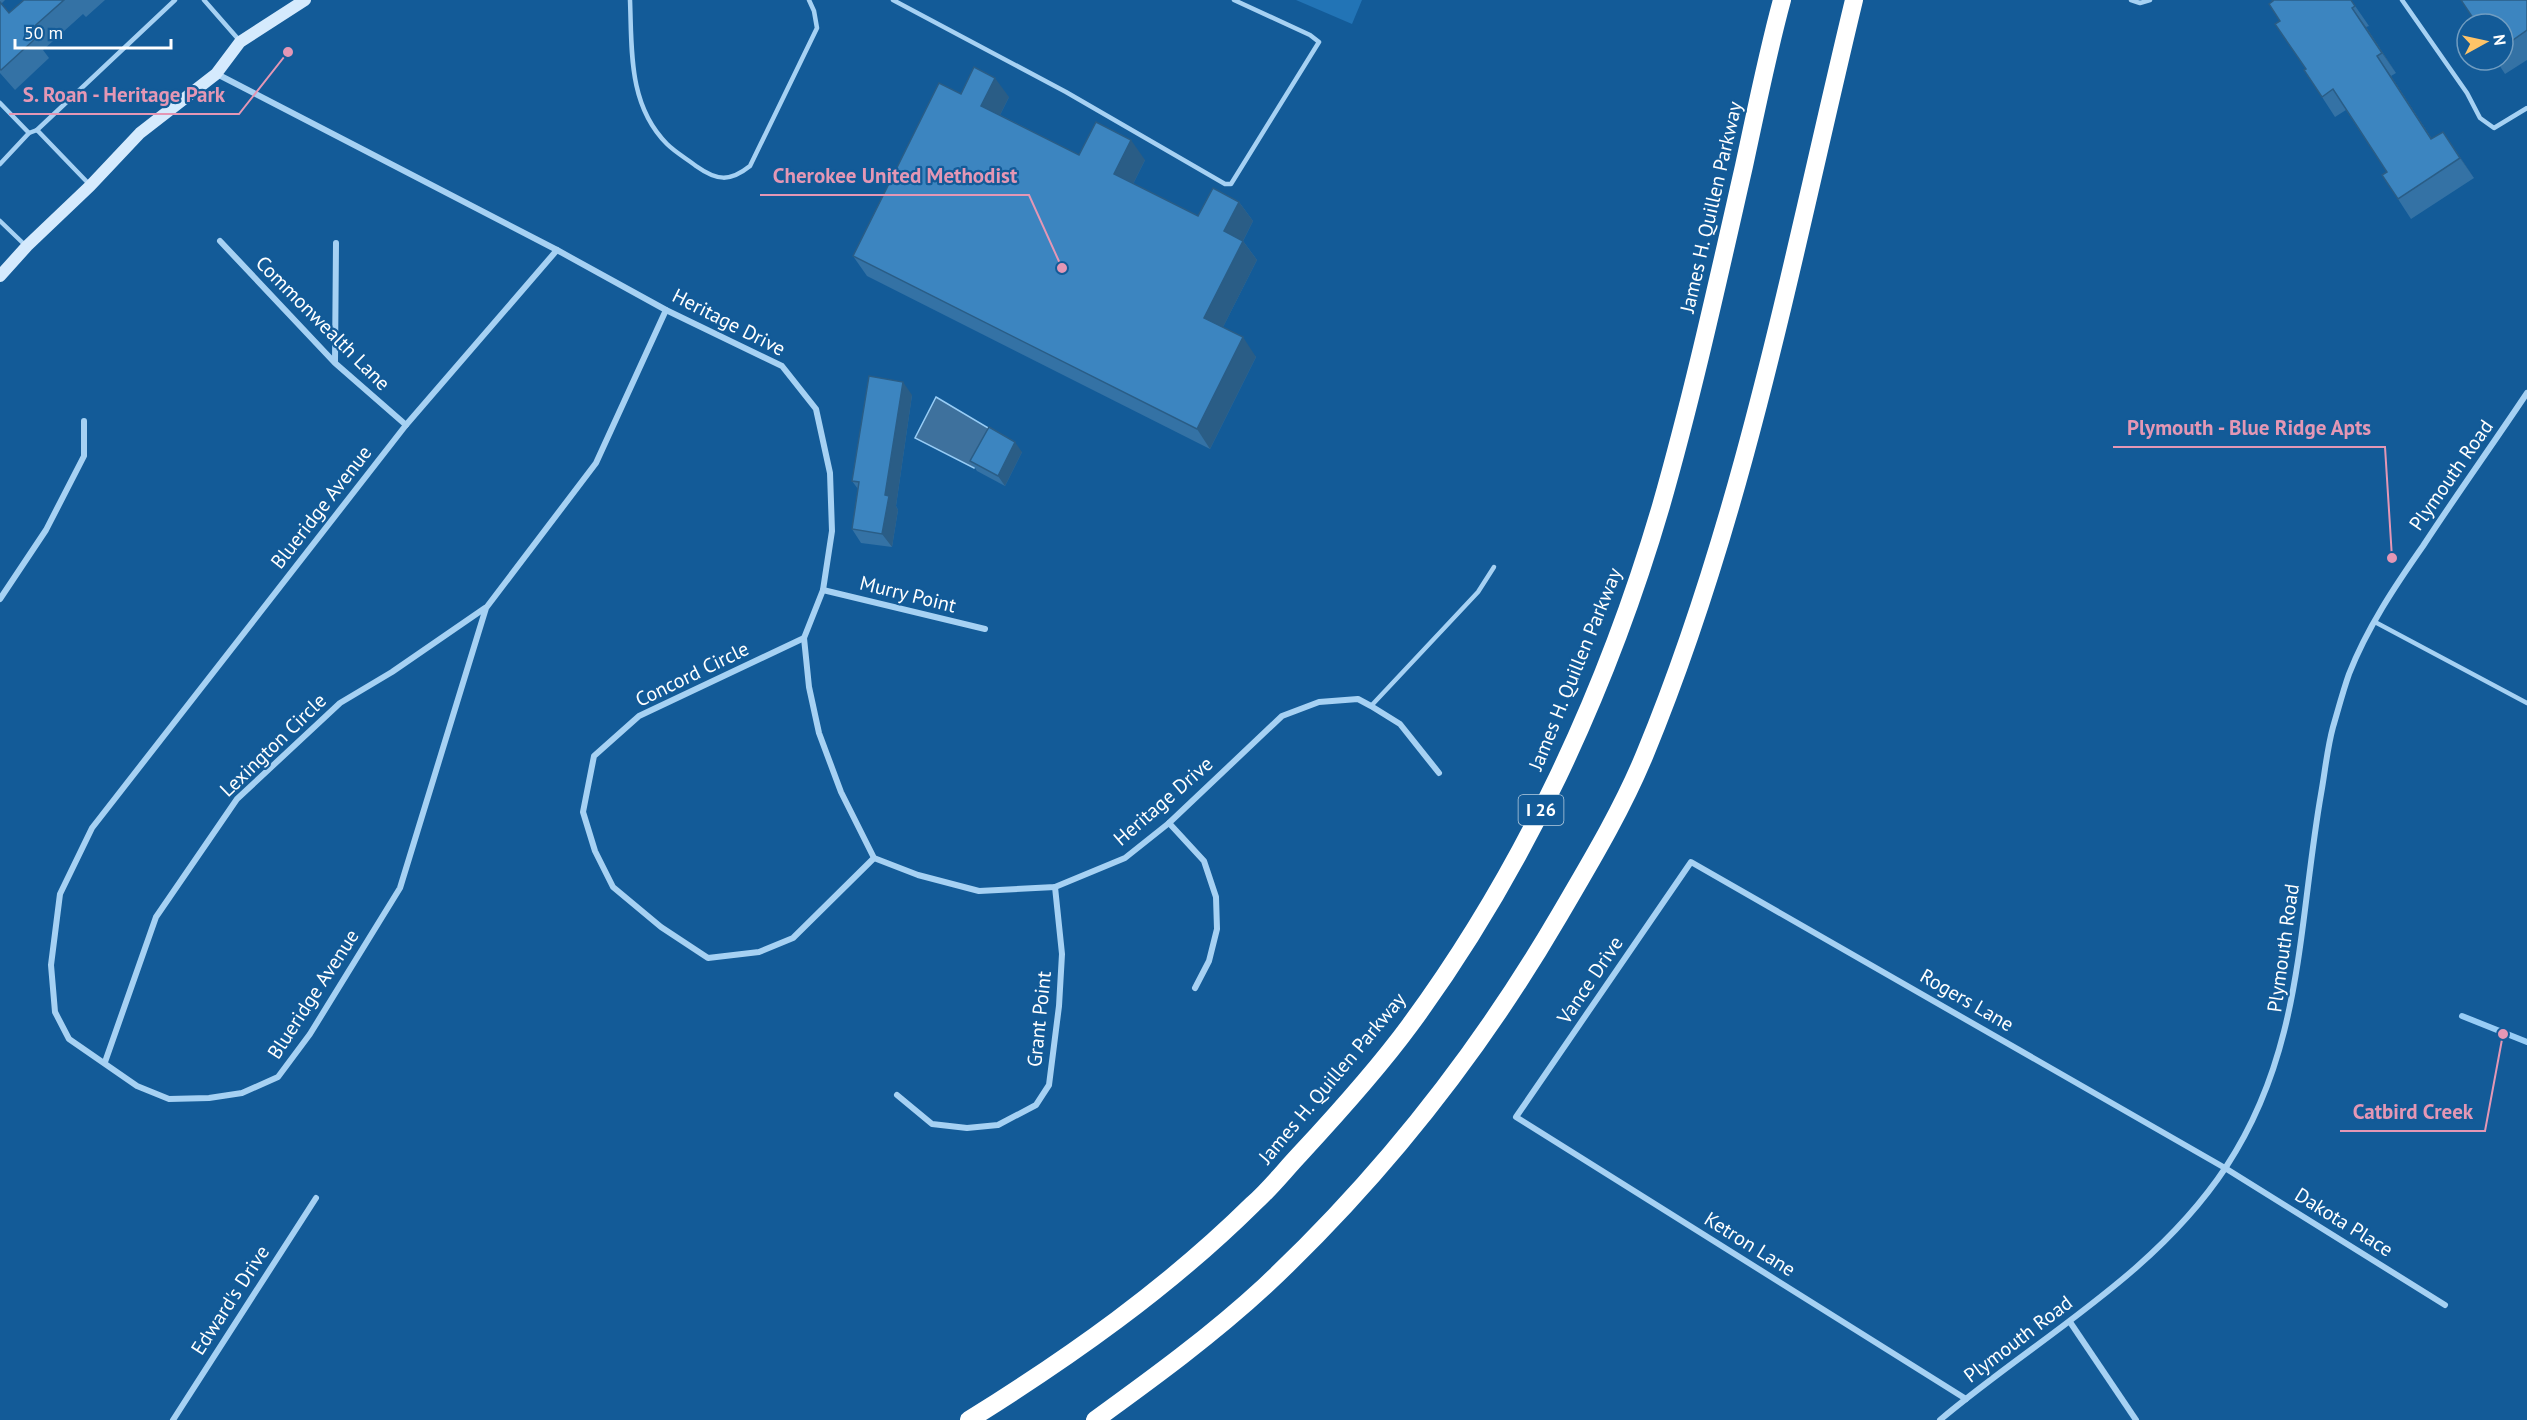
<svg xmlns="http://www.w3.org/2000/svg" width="2527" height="1420" font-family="'PT Sans',sans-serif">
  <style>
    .green { fill: #2274b6 }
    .water { fill: #3e719d; stroke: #98cdf6; stroke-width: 1.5 }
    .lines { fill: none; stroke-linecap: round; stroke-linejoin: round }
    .stream { stroke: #98cdf6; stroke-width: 6 }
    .service { stroke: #a6d1f3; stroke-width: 4.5 }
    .minor { stroke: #a6d1f3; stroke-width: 6 }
    .secondary { stroke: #d5eafd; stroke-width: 12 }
    .motorway { stroke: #fff; stroke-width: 18 }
    .wall { fill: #3472a5 }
    .shaded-wall { fill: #2a5d86 }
    .building { fill: #3c85c0; stroke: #2a5d86; stroke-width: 1.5 }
    .labels { text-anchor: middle; stroke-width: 4.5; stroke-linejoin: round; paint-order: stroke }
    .shield { fill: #135b98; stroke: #b8cee0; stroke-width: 1.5 }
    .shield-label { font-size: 18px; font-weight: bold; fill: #fff }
    .street-label { font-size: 20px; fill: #fff; stroke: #135b98 }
    .leader { fill: none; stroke: #e497b5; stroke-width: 2 }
    .callout-dot { fill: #e497b5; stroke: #135b98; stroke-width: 2 }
    .callout-label { font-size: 21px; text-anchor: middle; font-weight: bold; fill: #e497b5; stroke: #135b98; stroke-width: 4.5; stroke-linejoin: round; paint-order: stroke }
  </style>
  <rect width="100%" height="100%" fill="#135b98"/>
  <path class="green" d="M1296 0H1362L1352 24Z"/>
  <path class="water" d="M936 397 995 432 974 468 915 438Z"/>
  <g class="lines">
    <path class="stream" d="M2462 1016 2527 1042"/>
    <g class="service">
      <path d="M204 0 239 40"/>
      <path d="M630 0C632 50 628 105 667 144 675 152 687 159 696 166 717 181 730 182 750 166L817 28 814 11 809 0"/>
      <path d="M893 0 1066 92 1225 184H1231L1319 42 1310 35 1234 0"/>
      <path d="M2131 0 2140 3 2150 0"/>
      <path d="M2402 0 2467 93 2480 118 2494 128 2527 108"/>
      <path d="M0 103 29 133"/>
      <path d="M37 130 175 0"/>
      <path d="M0 164 29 133 37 130 89 184"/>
      <path d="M0 221 26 246"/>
      <path d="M2375 622 2527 703"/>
      <path d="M1371 706 1478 592 1494 567"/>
    </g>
    <g class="minor">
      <path d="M217 74 557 250 666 310 782 366 816 409 830 473 832 531 823 590 804 638 809 687 819 733 841 792 874 858 918 875 979 891 1055 887 1125 858 1169 823 1282 716 1319 702 1358 699 1371 706 1400 724 1439 773"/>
      <path d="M220 241 335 363 406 425"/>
      <path d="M557 250 406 425 92 828 60 894 51 965 55 1012 69 1039 137 1086 169 1099 209 1098 242 1093 278 1077 310 1034 400 888 486 608 596 463 666 310"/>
      <path d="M335 362 336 243"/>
      <path d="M823 590 985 629"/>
      <path d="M0 599 46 530 84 456V421"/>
      <path d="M804 638 639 716 594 756 583 812 595 851 613 887 661 927 708 958 759 952 793 938 874 858"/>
      <path d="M1169 823 1204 861 1216 897 1217 929 1209 961 1195 988"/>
      <path d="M105 1062 156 917 237 799 340 703 392 672 485 608"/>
      <path d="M897 1095 932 1124 967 1128 998 1125 1036 1105 1049 1085 1059 1006 1062 954 1055 887"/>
      <path d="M2070 1322 2136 1420"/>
      <path d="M1966 1399 1516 1117 1691 862 2225 1168 2445 1305"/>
      <path d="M173 1420 316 1198"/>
      <path d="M1940 1420C2037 1338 2154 1276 2226 1167 2303 1050 2298 926 2321 794 2325 772 2327 749 2333 727 2338 710 2343 691 2349 674 2367 628 2395 586 2423 546 2457 494 2493 444 2527 393"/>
    </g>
    <path class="secondary" d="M0 276 27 246 90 186 140 133 216 74 240 42 305 0"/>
    <g class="motorway">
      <path d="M969 1420C1070 1357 1168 1288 1253 1204 1270 1189 1284 1171 1300 1154 1338 1113 1377 1070 1410 1025 1524 870 1607 690 1661 506 1693 394 1718 280 1744 166 1756 111 1767 55 1782 0"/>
      <path d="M1095 1420C1153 1378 1212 1335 1265 1286 1381 1177 1479 1053 1559 916 1590 863 1622 810 1645 754 1745 512 1793 253 1854 0"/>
    </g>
  </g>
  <g class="wall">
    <path d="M0 0H5L1 4 9 13 24 0H105L86 17 83 14 43 50 49 58 15 90 0 73Z"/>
    <path d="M2351 0 2369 26 2366 27 2396 73 2391 76 2432 139 2456 151 2474 178 2411 219 2398 199 2387 172 2346 110 2335 117 2322 97 2280 21 2273 1Z"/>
    <path d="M2527 0V60L2505 74 2496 60H2503V24Z"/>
    <path d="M1009 97 1000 115 1079 155 1145 160 1133 184 1198 216 1239 202 1253 221 1243 241 1257 260 1223 327 1256 357 1210 449 867 276 853 256Z"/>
    <path d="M912 395 896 506 898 510 892 547 861 543 852 529 858 489 852 481Z"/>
    <path d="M1022 452 1005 486 977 471 970 461Z"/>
  </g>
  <g class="shaded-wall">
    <path d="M2352 8 2366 27 2396 73 2382 53Z"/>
    <path d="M2377 56 2391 76 2445 159 2431 139Z"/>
    <path d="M995 78 1009 97 995 125 981 106Z"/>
    <path d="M2443 132 2456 151 2474 178 2460 158Z"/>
    <path d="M1131 140 1145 160 1128 194 1114 174Z"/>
    <path d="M1239 202 1253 221 1243 241 1257 260 1218 337 1204 318 1224 231Z"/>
    <path d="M1243 337 1256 357 1210 449 1197 429Z"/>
    <path d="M903 382 912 395 896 506 898 510 892 547 882 534 885 495Z"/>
    <path d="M1015 442 1022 452 1005 486 998 476Z"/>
  </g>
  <g class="building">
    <path d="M24 0H64L29 31 35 39 1 70 0 69V2L9 13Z"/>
    <path d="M2272 0H2351L2355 6 2352 8 2382 53 2377 56 2431 139 2443 132 2460 158 2398 199 2382 175 2387 172 2333 89 2322 97 2304 70 2306 69 2275 24 2280 21 2269 4 2273 1Z"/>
    <path d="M2461 0H2527V30L2503 47V24H2477Z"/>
    <path d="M974 67 995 78 981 106 1079 155 1096 122 1131 140 1114 174 1198 216 1213 188 1239 202 1224 231 1243 241 1204 318 1243 337 1197 429 853 256 939 83 961 94Z"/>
    <path d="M869 376 903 382 885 495 889 496 882 534 852 529 859 482 852 481Z"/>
    <path d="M989 427 1015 442 998 476 970 461Z"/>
  </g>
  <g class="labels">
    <rect class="shield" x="1518.5" y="795" width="45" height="30" rx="4.5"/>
    <g class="shield-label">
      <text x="1541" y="816">I 26</text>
    </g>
    <g class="street-label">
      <text transform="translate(1711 207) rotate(-77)" y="7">James H. Quillen Parkway</text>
      <text transform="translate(729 322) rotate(27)" y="7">Heritage Drive</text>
      <text transform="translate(323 323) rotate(45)" y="7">Commonwealth Lane</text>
      <text transform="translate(2451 475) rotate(-55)" y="7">Plymouth Road</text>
      <text transform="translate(321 507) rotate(-52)" y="7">Blueridge Avenue</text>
      <text transform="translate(908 594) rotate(14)" y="7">Murry Point</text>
      <text transform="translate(1575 669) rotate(-68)" y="7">James H. Quillen Parkway</text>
      <text transform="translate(692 674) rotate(-26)" y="7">Concord Circle</text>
      <text transform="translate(273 745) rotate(-44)" y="7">Lexington Circle</text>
      <text transform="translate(1163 801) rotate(-41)" y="7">Heritage Drive</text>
      <text transform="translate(2283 948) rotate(-82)" y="7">Plymouth Road</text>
      <text transform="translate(1590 980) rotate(-56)" y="7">Vance Drive</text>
      <text transform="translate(313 994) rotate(-57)" y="7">Blueridge Avenue</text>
      <text transform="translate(1967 1000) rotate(30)" y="7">Rogers Lane</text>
      <text transform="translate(1039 1019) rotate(-84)" y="7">Grant Point</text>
      <text transform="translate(1332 1078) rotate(-50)" y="7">James H. Quillen Parkway</text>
      <text transform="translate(2344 1222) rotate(32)" y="7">Dakota Place</text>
      <text transform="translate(1750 1244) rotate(32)" y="7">Ketron Lane</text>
      <text transform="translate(230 1300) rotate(-57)" y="7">Edward's Drive</text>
      <text transform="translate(2018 1339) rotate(-37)" y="7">Plymouth Road</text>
    </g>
  </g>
  <path class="leader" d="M288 52L239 114H9M1062 268L1029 195H760M2392 558L2385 447H2113M2503 1034L2485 1131H2340"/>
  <g class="callout-dot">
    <circle cx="288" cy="52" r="6"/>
    <circle cx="1062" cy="268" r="6"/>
    <circle cx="2392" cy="558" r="6"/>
    <circle cx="2503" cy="1034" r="6"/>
  </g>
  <g class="callout-label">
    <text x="124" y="102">S. Roan - Heritage Park</text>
    <text x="895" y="183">Cherokee United Methodist</text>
    <text x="2249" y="435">Plymouth - Blue Ridge Apts</text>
    <text x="2413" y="1119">Catbird Creek</text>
  </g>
  <g transform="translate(2485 42) rotate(82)"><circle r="28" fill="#135b98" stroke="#719dc1" stroke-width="1.5"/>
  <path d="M0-4.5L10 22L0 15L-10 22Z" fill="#ffc468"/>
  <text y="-9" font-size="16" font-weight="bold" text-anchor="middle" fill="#ffffff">N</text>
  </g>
  <path d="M15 39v9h156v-9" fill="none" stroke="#ffffff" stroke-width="3"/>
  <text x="24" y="39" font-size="18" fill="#ffffff" stroke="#135b98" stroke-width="4.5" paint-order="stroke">50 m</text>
</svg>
